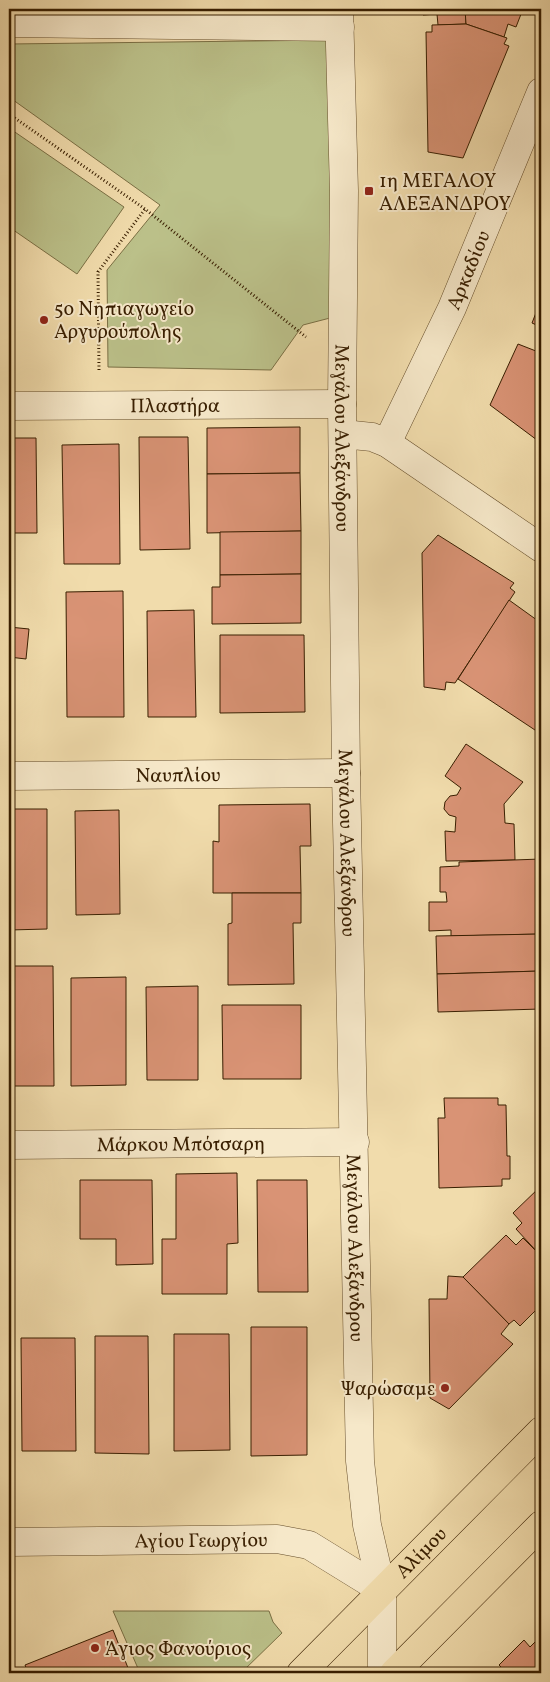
<svg xmlns="http://www.w3.org/2000/svg" width="550" height="1682" font-family="Vollkorn,serif">
  <style>
    .green { fill: #bbc089; stroke: #7a6f44 }
    .building { fill: #d99375; stroke: #381e00 }
    .lines { fill: none; stroke-linecap: round; stroke-linejoin: round }
    .minor-casing { stroke: #664e2b; stroke-width: 29 }
    .major-casing { stroke: #381e00; stroke-width: 29 }
    .path { stroke: #381e00; stroke-width: 3; stroke-dasharray: 1 2.5; stroke-linecap: butt }
    .minor { stroke: #f6e8c9; stroke-width: 28 }
    .major { stroke: #f1dcac; stroke-width: 28 }
    .poi-dot { fill: #8f2418; stroke: #f6e8c9; stroke-width: 2 }
    .labels { text-anchor: middle; stroke-width: 4; stroke-linejoin: round; paint-order: stroke }
    .poi-label { font-size: 20px; fill: #381e00; stroke: #f6e8c9; text-anchor: start }
    .street-label { font-size: 20px; fill: #381e00; stroke: #f6e8c9 }
  </style>
  <rect width="100%" height="100%" fill="#f1dcac"/>
  <filter id="stains"><feTurbulence type="fractalNoise" baseFrequency=".004" numOctaves="4"/><feColorMatrix values="0 0 0 0 .2 0 0 0 0 .09 0 0 0 0 .02 0 0 0 .5 -.17"/></filter>
  <radialGradient id="worn" r=".72"><stop offset=".6" stop-color="#630" stop-opacity="0"/><stop offset="1" stop-color="#630" stop-opacity=".3"/></radialGradient>
  <g class="green">
    <path d="M332 40 330 318 303 325 271 370 108 367 107 270 160 205 9 97V44Z"/>
    <path d="M9 128 124 207 77 274 9 227Z"/>
    <path d="M113 1611H269L273 1622 282 1633 241 1673H140Z"/>
  </g>
  <g class="building">
    <path d="M423 9H465L466 24 438 25 437 14 423 15Z"/>
    <path d="M465 9H523L516 27 508 24 504 37 466 24Z"/>
    <path d="M466 24 507 38 504 44 509 46 463 158 428 152 426 32H432V25Z"/>
    <path d="M541 300V327L532 323Z"/>
    <path d="M518 344 541 353V443L490 405Z"/>
    <path d="M300 427V473L207 474V428Z"/>
    <path d="M139 437H188L190 549 140 550Z"/>
    <path d="M9 438H36L37 533H9Z"/>
    <path d="M119 444 120 564H64L62 445Z"/>
    <path d="M300 473 301 531 207 533V474Z"/>
    <path d="M301 531V574L220 575V532Z"/>
    <path d="M438 535 514 583 510 588 515 592 455 683 446 682 445 690 424 687 422 553Z"/>
    <path d="M301 574V623L212 624V587H220V575Z"/>
    <path d="M123 591 124 717H67L66 592Z"/>
    <path d="M509 600 541 623V734L458 679Z"/>
    <path d="M194 610 196 717H148L147 611Z"/>
    <path d="M9 627 29 629 26 659 9 657Z"/>
    <path d="M220 635H304L305 712 220 713Z"/>
    <path d="M466 744 523 782 504 804 505 823 514 824 515 860 446 861 445 831 455 832 456 817 449 815 444 809 445 802 450 796 457 795 461 788 445 776Z"/>
    <path d="M310 804 311 846H300L301 893H213V841L219 842V805Z"/>
    <path d="M9 809H47V929L9 930Z"/>
    <path d="M119 810 120 914 76 915 75 811Z"/>
    <path d="M541 859V934L451 936V930L429 931V902H447L446 892H440V867L459 866V862Z"/>
    <path d="M232 893H301V923H293L294 984 228 985V924L232 923Z"/>
    <path d="M541 934V971L437 974 436 936Z"/>
    <path d="M9 966H53L54 1086H9Z"/>
    <path d="M541 971V1009L438 1012 437 974Z"/>
    <path d="M126 977V1085L71 1086V978Z"/>
    <path d="M198 986V1080H147L146 987Z"/>
    <path d="M222 1005H301V1079H223Z"/>
    <path d="M444 1098H498V1105H506L507 1156H510V1179H502V1186L439 1188 438 1118H445Z"/>
    <path d="M237 1173 238 1243 227 1244V1294H162V1239H176V1174Z"/>
    <path d="M80 1180H152L153 1264 116 1265V1239H80Z"/>
    <path d="M257 1180H307L308 1292H258Z"/>
    <path d="M541 1186V1256L516 1229 522 1223 513 1213Z"/>
    <path d="M506 1235 516 1245 523 1238 541 1256V1305L520 1326 514 1320 509 1324 463 1277Z"/>
    <path d="M448 1276 463 1277 509 1324 501 1334 513 1344 449 1409 430 1398 429 1299H447Z"/>
    <path d="M251 1327H307V1455L251 1456Z"/>
    <path d="M174 1334H229L230 1450 174 1451Z"/>
    <path d="M95 1336H148L149 1454 95 1453Z"/>
    <path d="M21 1338H75L76 1451H22Z"/>
    <path d="M113 1630 130 1673H28L25 1665Z"/>
    <path d="M541 1636V1673H507L499 1665 524 1640 530 1647Z"/>
  </g>
  <g class="lines">
    <g class="minor-casing">
      <g id="minor">
        <path id="s1" d="M339 9 344 191 342 404 346 773 360 1461 367 1525 382 1590V1673"/>
        <path d="M9 23 340 27"/>
        <path id="s2" d="M9 406 342 404"/>
        <path d="M343 434 372 437 387 443 541 548"/>
        <path id="s3" d="M387 443 452 308 541 92"/>
        <path id="s4" d="M9 776 346 773"/>
        <path id="s5" d="M9 1145 355 1142"/>
        <path id="s6" d="M9 1542 277 1539 309 1545 382 1590"/>
      </g>
    </g>
    <g class="major-casing">
      <g id="major">
        <path id="s7" d="M301 1673 541 1431"/>
        <path d="M394 1673 541 1525"/>
      </g>
    </g>
    <g class="path">
      <path d="M9 114 145 209 306 337"/>
      <path d="M99 370 98 272 145 209"/>
    </g>
    <use href="#minor" class="minor"/>
    <use href="#major" class="major"/>
  </g>
  <g class="poi-dot">
    <rect x="364" y="186" width="10" height="10" rx="2.5"/>
    <circle cx="44" cy="320" r="5"/>
    <circle cx="445" cy="1388" r="5"/>
    <circle cx="95" cy="1648" r="5"/>
  </g>
  <g class="labels">
    <g class="poi-label">
      <text x="379" y="187">1η ΜΕΓΑΛΟΥ<tspan x="379" dy="23">ΑΛΕΞΑΝΔΡΟΥ</tspan></text>
      <text x="54" y="315">5ο Νηπιαγωγείο<tspan x="54" dy="23">Αργυρούπολης</tspan></text>
      <text x="435" y="1395" text-anchor="end">Ψαρώσαμε</text>
      <text x="105" y="1655">Άγιος Φανούριος</text>
    </g>
    <g class="street-label">
      <text dy="7" stroke="none"><textPath href="#s3" startOffset="191">Αρκαδίου</textPath></text>
      <text dy="7" stroke="none"><textPath href="#s2" startOffset="166">Πλαστήρα</textPath></text>
      <text dy="7" stroke="none"><textPath href="#s1" startOffset="429">Μεγάλου Αλεξάνδρου</textPath></text>
      <text dy="7" stroke="none"><textPath href="#s4" startOffset="169">Ναυπλίου</textPath></text>
      <text dy="7" stroke="none"><textPath href="#s1" startOffset="834">Μεγάλου Αλεξάνδρου</textPath></text>
      <text dy="7" stroke="none"><textPath href="#s5" startOffset="172">Μάρκου Μπότσαρη</textPath></text>
      <text dy="7" stroke="none"><textPath href="#s1" startOffset="1239">Μεγάλου Αλεξάνδρου</textPath></text>
      <text dy="7" stroke="none"><textPath href="#s6" startOffset="192">Αγίου Γεωργίου</textPath></text>
      <text dy="7" stroke="none"><textPath href="#s7" startOffset="170">Αλίμου</textPath></text>
    </g>
  </g>
  <rect width="550" height="1682" fill="none" stroke="#f1dcac" stroke-width="30"/>
  <rect x="10" y="10" width="530" height="1662" fill="none" stroke="#381e00" stroke-width="2.5"/>
  <rect x="15" y="15" width="520" height="1652" fill="none" stroke="#381e00"/>
  <rect width="100%" height="100%" filter="url(#stains)"/>
  <rect width="100%" height="100%" fill="url(#worn)"/>
</svg>
